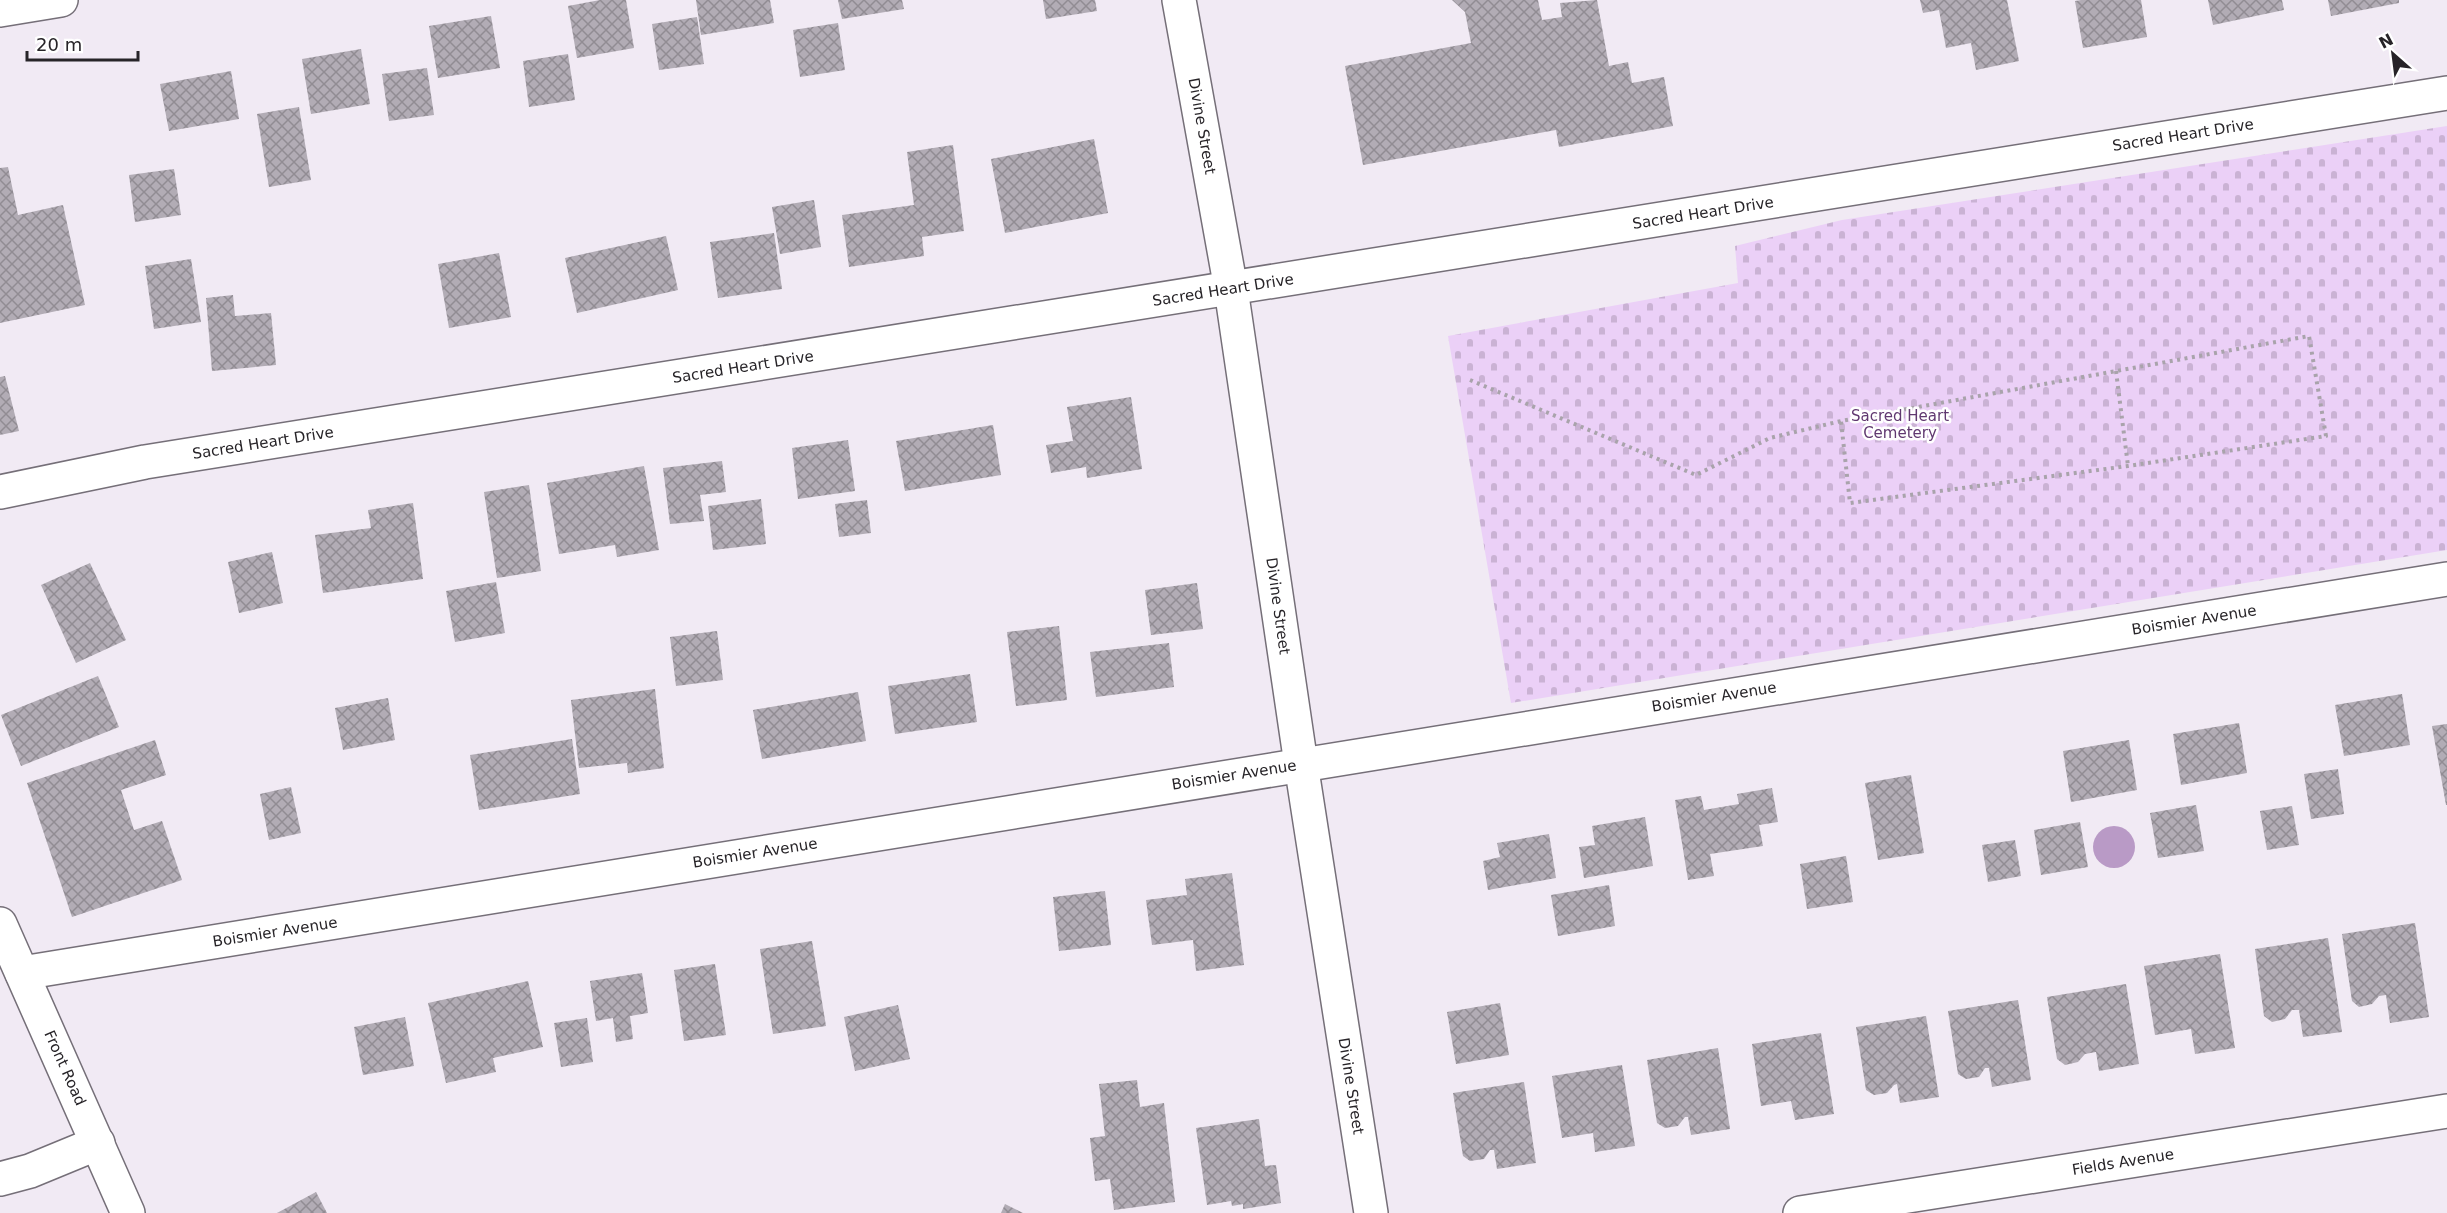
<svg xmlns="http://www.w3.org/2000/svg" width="2447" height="1213" font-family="'DejaVu Sans',sans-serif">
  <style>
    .cemetery { fill: url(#cemetery-stones) }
    .water { fill: #b99ac6 }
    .building { fill: url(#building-cross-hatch) }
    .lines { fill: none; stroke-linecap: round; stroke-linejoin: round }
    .minor-casing { stroke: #756f78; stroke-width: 36 }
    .major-casing { stroke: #756f78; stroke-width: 36 }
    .path { stroke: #a9a3ab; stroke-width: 4; stroke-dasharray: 3 4.5; stroke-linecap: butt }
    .minor { stroke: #fff; stroke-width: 33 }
    .major { stroke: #fff; stroke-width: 33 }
    .labels { text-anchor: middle; stroke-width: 5; stroke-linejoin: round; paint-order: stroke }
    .street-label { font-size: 15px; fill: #272428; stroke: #fff }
    .park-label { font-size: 15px; fill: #603870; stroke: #fff }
  </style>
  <defs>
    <pattern id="cemetery-stones" width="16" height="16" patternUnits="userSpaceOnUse" patternTransform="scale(1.5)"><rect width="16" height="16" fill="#ebd0f7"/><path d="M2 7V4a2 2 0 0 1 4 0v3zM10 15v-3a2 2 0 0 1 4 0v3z" fill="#cab2d4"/></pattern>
    <pattern id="building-cross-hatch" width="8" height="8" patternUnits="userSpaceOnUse" patternTransform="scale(1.5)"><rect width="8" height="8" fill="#b2acb5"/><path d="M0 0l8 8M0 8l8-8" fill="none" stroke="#918c93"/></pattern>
  </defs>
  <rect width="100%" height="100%" fill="#f1eaf4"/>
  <path class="cemetery" d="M2447 126V550L1511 703 1448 336 1738 283 1735 246 1842 220Z"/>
  <circle class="water" cx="2114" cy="847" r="21"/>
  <g class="building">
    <path d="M600 0H626L634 48 577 58 568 6Z"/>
    <path d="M696 0H770L774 23 701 35Z"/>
    <path d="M838 0H902L904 9 842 19Z"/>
    <path d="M1043 0H1095L1097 11 1046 19Z"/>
    <path d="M1452 0H1538L1542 20 1562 17 1560 3 1597 0 1609 66 1628 62 1632 83 1664 77 1673 126 1559 147 1556 130 1363 165 1345 66 1471 43 1465 12Z"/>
    <path d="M1920 0H2007L2019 61 1976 70 1971 43 1946 48 1939 10 1923 13Z"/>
    <path d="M2081 0H2141L2147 37 2083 48 2075 1Z"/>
    <path d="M2208 0H2282L2284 10 2213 25Z"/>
    <path d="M2328 0H2399V3L2331 16Z"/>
    <path d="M491 16 500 68 438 78 429 26Z"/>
    <path d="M697 17 704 64 659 70 652 24Z"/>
    <path d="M838 23 845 70 800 77 793 30Z"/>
    <path d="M361 49 370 104 311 114 302 59Z"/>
    <path d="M568 54 575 100 529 107 523 61Z"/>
    <path d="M427 68 434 115 389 121 382 74Z"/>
    <path d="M231 71 239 119 169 131 160 84Z"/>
    <path d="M299 107 311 180 269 187 257 114Z"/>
    <path d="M1094 139 1108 213 1005 233 991 159Z"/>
    <path d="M953 145 964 231 922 237 924 256 849 267 842 215 914 205 907 152Z"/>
    <path d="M8 167 18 215 63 205 85 305 0 323V168Z"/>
    <path d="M174 169 181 215 135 222 129 175Z"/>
    <path d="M814 200 821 247 780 254 772 207Z"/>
    <path d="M774 233 782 289 718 298 710 242Z"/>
    <path d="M666 236 678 290 577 313 565 258Z"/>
    <path d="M499 253 511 317 449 328 438 264Z"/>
    <path d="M191 259 201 322 154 329 145 266Z"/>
    <path d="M233 295 235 316 271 313 276 365 212 371 206 298Z"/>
    <path d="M5 376 19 431 0 435V377Z"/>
    <path d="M1131 397 1142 469 1087 478 1086 467 1051 473 1046 445 1073 441 1067 407Z"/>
    <path d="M993 425 1001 475 905 491 896 441Z"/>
    <path d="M848 440 855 491 798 499 792 448Z"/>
    <path d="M722 461 726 492 700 495 704 521 670 524 663 468Z"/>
    <path d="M644 466 659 550 617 557 615 545 559 554 547 483Z"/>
    <path d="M529 485 541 571 497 578 484 492Z"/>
    <path d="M761 499 766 544 713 550 708 506Z"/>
    <path d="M867 500 871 533 839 537 835 504Z"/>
    <path d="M413 503 423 579 323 593 315 535 371 528 368 510Z"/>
    <path d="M272 552 283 603 239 613 228 562Z"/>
    <path d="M90 563 126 640 76 663 41 585Z"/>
    <path d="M496 582 505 633 455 642 446 591Z"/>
    <path d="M1197 583 1203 629 1151 635 1145 590Z"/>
    <path d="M1059 626 1067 700 1016 706 1007 632Z"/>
    <path d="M717 631 723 680 676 686 670 637Z"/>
    <path d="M1169 643 1174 687 1096 697 1090 652Z"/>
    <path d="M970 674 977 722 895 734 888 686Z"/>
    <path d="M98 676 119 727 21 766 1 715Z"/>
    <path d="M655 689 664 768 628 773 627 763 579 768 571 700Z"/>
    <path d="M858 692 866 741 762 759 753 710Z"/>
    <path d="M2402 694 2410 745 2344 756 2335 705Z"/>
    <path d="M388 698 395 740 343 750 335 708Z"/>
    <path d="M2239 723 2247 773 2181 785 2173 734Z"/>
    <path d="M2447 724V805H2446L2432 726Z"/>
    <path d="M572 739 580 794 479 810 470 755Z"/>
    <path d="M155 740 166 775 121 790 134 830 162 821 182 880 72 917 27 783Z"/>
    <path d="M2129 740 2137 790 2071 802 2063 751Z"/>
    <path d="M2338 769 2344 814 2311 819 2304 774Z"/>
    <path d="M1911 775 1924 853 1878 860 1865 783Z"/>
    <path d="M291 787 301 833 269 840 260 794Z"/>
    <path d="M1772 788 1778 822 1759 825 1763 846 1710 854 1714 876 1688 880 1675 800 1701 796 1704 810 1739 804 1737 794Z"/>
    <path d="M2196 805 2204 851 2158 858 2150 813Z"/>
    <path d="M2292 806 2299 845 2267 850 2260 811Z"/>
    <path d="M1645 817 1653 866 1584 878 1579 847 1595 845 1592 826Z"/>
    <path d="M2080 822 2088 867 2041 875 2034 830Z"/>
    <path d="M1549 834 1556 878 1488 890 1483 861 1500 857 1497 843Z"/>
    <path d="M2015 840 2021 876 1988 882 1982 845Z"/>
    <path d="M1846 856 1853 902 1807 909 1800 864Z"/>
    <path d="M1232 873 1244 965 1196 971 1193 940 1152 945 1146 900 1187 895 1185 879Z"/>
    <path d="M1609 885 1615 926 1558 936 1551 895Z"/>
    <path d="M1105 891 1111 945 1059 951 1053 897Z"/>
    <path d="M2415 923 2429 1017 2390 1023 2386 995 2379 996 2372 1004 2359 1007 2352 1001 2342 934Z"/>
    <path d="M2328 938 2342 1032 2303 1037 2299 1010H2292L2285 1019 2272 1022 2264 1016 2255 949Z"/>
    <path d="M812 941 826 1026 773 1034 760 949Z"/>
    <path d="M2220 954 2235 1048 2195 1054 2191 1029 2155 1035 2144 966Z"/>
    <path d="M715 964 726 1035 684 1041 674 970Z"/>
    <path d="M642 973 648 1013 630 1016 633 1039 616 1042 613 1018 596 1021 590 981Z"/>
    <path d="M528 981 543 1047 493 1058 496 1072 446 1083 428 1003Z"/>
    <path d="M2126 984 2139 1064 2099 1071 2096 1052 2085 1054 2078 1062 2065 1065 2057 1059 2047 997Z"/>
    <path d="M2018 1000 2031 1080 1992 1087 1989 1068H1985L1979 1077 1966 1079 1958 1074 1948 1011Z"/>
    <path d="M1500 1003 1509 1055 1456 1064 1447 1012Z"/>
    <path d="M898 1005 910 1059 855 1071 844 1017Z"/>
    <path d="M1926 1016 1939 1097 1900 1103 1897 1084 1894 1085 1887 1093 1874 1095 1866 1090 1856 1027Z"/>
    <path d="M405 1017 414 1066 363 1075 354 1027Z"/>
    <path d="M587 1018 593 1062 561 1067 554 1023Z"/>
    <path d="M1821 1033 1834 1114 1795 1120 1791 1101 1761 1106 1752 1044Z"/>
    <path d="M1718 1048 1730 1129 1691 1135 1688 1117H1685L1678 1126 1665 1128 1657 1123 1647 1060Z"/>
    <path d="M1622 1065 1635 1146 1595 1152 1593 1133 1562 1138 1552 1076Z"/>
    <path d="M1137 1080 1140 1107 1164 1103 1175 1202 1114 1210 1110 1179 1095 1181 1090 1138 1105 1136 1099 1084Z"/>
    <path d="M1524 1082 1536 1163 1497 1169 1494 1150H1490L1484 1159 1470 1161 1463 1156 1453 1093Z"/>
    <path d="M1259 1119 1265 1166 1276 1165 1281 1203 1243 1209V1204L1232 1206 1231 1201 1207 1205 1196 1128Z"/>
    <path d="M316 1192 327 1213H277Z"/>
    <path d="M1005 1204 1023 1213H1001Z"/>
  </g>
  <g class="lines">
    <g class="minor-casing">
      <g id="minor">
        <path d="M1179 0 1231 289 1301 764 1371 1213"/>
        <path d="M0 10 61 0"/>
        <path d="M0 492 145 462 2447 93"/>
        <path d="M22 973 2447 579"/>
        <path d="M0 1179 30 1171 98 1143"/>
        <path d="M1800 1213 2447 1111"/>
      </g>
    </g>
    <g class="major-casing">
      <path id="major" d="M0 924 128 1213"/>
    </g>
    <g class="path">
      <path d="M2116 371 2128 466"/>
      <path d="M1470 380 1696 475 1770 438 1841 421 2309 336 2326 436 2128 466 1850 503 1841 421"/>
    </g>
    <use href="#minor" class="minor"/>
    <use href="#major" class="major"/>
  </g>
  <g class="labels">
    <g class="street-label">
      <text transform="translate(1202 126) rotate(80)" y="5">Divine Street</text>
      <text transform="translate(2183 135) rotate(-9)" y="5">Sacred Heart Drive</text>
      <text transform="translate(1703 213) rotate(-9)" y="5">Sacred Heart Drive</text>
      <text transform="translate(1223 290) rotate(-9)" y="5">Sacred Heart Drive</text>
      <text transform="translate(743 367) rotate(-9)" y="5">Sacred Heart Drive</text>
      <text transform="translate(263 443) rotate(-9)" y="5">Sacred Heart Drive</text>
      <text transform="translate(1278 606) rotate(82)" y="5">Divine Street</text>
      <text transform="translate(2194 620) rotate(-9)" y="5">Boismier Avenue</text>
      <text transform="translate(1714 697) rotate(-9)" y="5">Boismier Avenue</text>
      <text transform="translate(1234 775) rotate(-9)" y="5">Boismier Avenue</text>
      <text transform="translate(755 853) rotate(-9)" y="5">Boismier Avenue</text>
      <text transform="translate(275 932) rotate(-9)" y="5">Boismier Avenue</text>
      <text transform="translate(65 1068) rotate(66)" y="5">Front Road</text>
      <text transform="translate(1351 1086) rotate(81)" y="5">Divine Street</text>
      <text transform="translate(2123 1162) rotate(-9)" y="5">Fields Avenue</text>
    </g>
    <g class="park-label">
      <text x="1900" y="421">Sacred Heart<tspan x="1900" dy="17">Cemetery</tspan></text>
    </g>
  </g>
  <g transform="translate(2393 54) rotate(332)" stroke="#ffffff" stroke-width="4.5" paint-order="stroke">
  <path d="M0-4.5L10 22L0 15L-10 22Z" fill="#272428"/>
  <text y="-9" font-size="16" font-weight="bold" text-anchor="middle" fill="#272428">N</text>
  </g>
  <path d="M27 51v9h111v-9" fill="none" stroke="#272428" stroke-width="3"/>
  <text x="36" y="51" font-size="18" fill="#272428" stroke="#ffffff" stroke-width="4.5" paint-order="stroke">20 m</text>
</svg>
